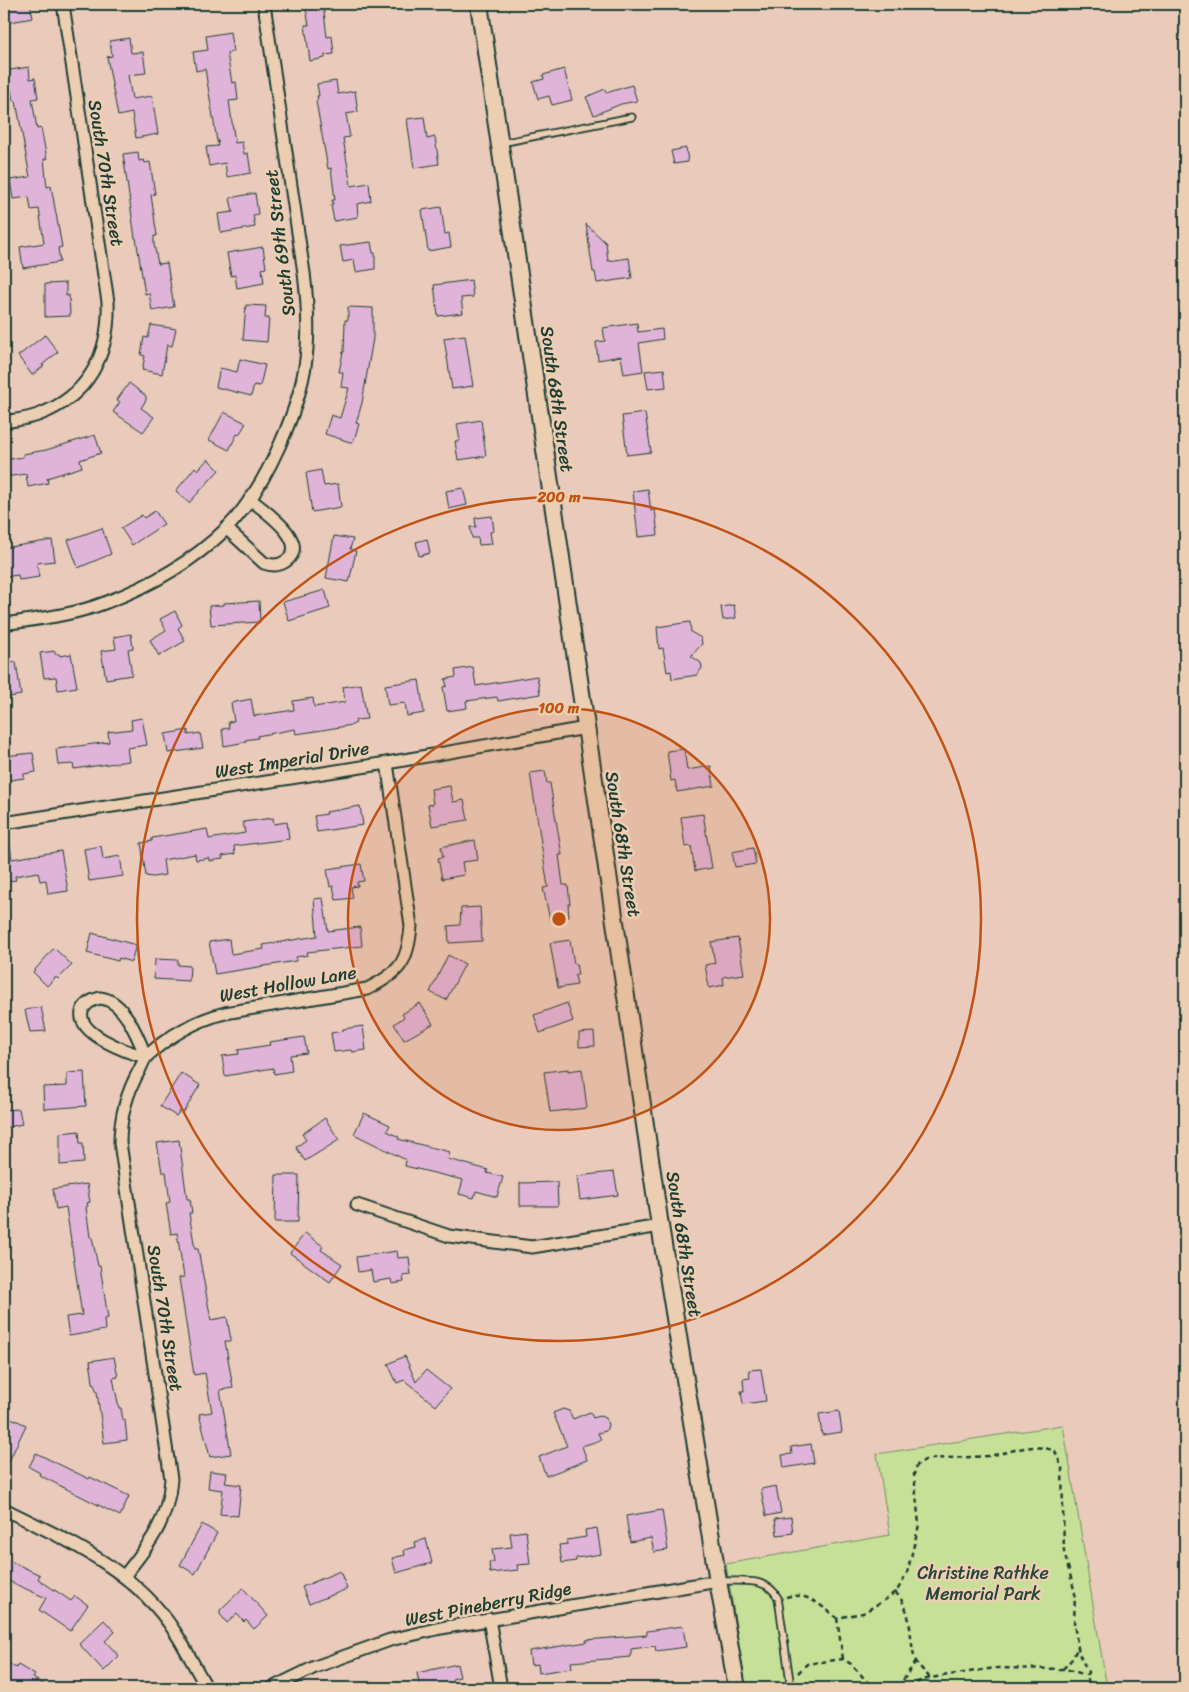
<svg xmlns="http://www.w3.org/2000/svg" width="1189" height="1692" font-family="Sriracha,sans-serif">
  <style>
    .green { fill: #c6e097; stroke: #728e66 }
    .building { fill: #e0b4d8; stroke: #1f3d34 }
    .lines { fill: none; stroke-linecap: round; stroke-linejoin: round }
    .lane-casing { stroke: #1f3d34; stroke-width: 9 }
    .street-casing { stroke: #1f3d34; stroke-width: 15 }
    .secondary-casing { stroke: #1f3d34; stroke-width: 20 }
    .path { stroke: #1f3d34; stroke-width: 2.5; stroke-dasharray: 5 4; stroke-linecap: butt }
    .lane { stroke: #eccfb3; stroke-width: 5.5 }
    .street { stroke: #eccfb3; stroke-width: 11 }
    .secondary { stroke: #eccfb3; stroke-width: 16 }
    .ring { fill: none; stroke: #c05314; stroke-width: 2.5 }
    .labels { text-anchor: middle; stroke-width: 5; stroke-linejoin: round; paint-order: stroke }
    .street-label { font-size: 18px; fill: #1f3d34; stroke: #eccfb3 }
    .park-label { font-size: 18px; fill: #274539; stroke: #eccfb3 }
    .centre { fill: #c05314; stroke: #eccfb3; stroke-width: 2.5 }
    .ring-label { font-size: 15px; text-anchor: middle; font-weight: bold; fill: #c05314; stroke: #eccfb3; stroke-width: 5; stroke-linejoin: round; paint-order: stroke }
  </style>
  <rect width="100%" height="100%" fill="#eacaba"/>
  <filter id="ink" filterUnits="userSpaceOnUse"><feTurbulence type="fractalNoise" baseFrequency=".02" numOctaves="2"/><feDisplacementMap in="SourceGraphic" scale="10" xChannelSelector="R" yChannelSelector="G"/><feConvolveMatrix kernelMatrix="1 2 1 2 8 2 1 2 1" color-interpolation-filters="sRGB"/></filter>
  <g filter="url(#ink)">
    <path class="green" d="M1063 1425 1107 1688H746L726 1564 890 1535 877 1454Z"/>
    <g class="building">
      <path d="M4 4H30L33 18 4 23Z"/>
      <path d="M305 4H323L327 37 332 36 334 54 325 55V58L310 61 305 25H309Z"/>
      <path d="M230 32 233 52 227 53 232 83 236 82 238 100 229 101 235 143 242 142 244 154 248 153 251 173 227 177 225 163 209 166 206 147 218 146 217 142H219L217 141 205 69 196 71 193 52 208 50 206 36Z"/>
      <path d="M129 38 131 53 143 52 146 73 128 75 132 99 152 96 158 134 136 138 132 113 118 116 107 57 112 56 110 41Z"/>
      <path d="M29 67 30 79 35 78 38 98 32 99 37 129 41 128 47 159H44L47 187 51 186 62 247 58 248 60 262 23 268 20 247 44 243 39 209 31 210 29 197 13 199 10 180 30 177 16 101H13L11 89 4 90V71Z"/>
      <path d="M564 69 572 100 552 105 549 96 538 99 533 82 544 79 543 75Z"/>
      <path d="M336 81 338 94 355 91 358 112 346 114 350 137 343 138 351 186 369 183 371 201 357 204 358 217 334 221 331 205 333 204 332 200H335L331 168 328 169 316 101 318 100 317 96H319L317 84Z"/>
      <path d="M632 85 637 101 621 104 594 115 586 97 605 89 606 93Z"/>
      <path d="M424 117 427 139 435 137 439 164 414 168 407 119Z"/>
      <path d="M686 148 688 162 674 164 671 151Z"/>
      <path d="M138 152 139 161 144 160 145 163 150 162 155 194 151 195 157 236H154V244L158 264 167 263 174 307 152 311 149 293 145 294 136 238H135L123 154Z"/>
      <path d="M255 193 258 214 253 215 255 227 221 233 218 214 233 212 230 198Z"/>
      <path d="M441 207 445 234 449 233 451 247 428 251 422 210Z"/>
      <path d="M586 224 606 243 608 261 629 258 632 278 597 283 595 272H593Z"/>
      <path d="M371 242 373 253H375V269L356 272 354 260 343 262 340 246Z"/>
      <path d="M263 247 266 268 262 269 264 283 237 288 235 275 231 276 227 253Z"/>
      <path d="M471 280 473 297 461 298 463 313 438 316 434 285Z"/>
      <path d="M66 283V296L69 295 70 316 45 317V284Z"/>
      <path d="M246 305 266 306 265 318H269L267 342 243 340Z"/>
      <path d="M348 307 373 308V338L362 403 356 423 359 424 353 443 325 434 331 415 340 418 349 388 341 387 343 372H339L343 352H344L345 320H348Z"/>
      <path d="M637 323 638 332 662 329 663 339 639 343 643 371 624 374 621 356 598 360 596 342 605 341 603 328Z"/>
      <path d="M151 325 176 329 172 346 167 345 162 374 142 370 145 356 141 355 144 337 148 338Z"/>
      <path d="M45 335 58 352 42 365 44 366 32 375 18 356Z"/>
      <path d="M465 335 473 386 452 389 444 338Z"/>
      <path d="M240 359 265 365 260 386 254 385 251 396 216 387 220 368 237 372Z"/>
      <path d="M664 369 666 387 648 389 645 371Z"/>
      <path d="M129 383 146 396V400L141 408 154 417 143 432 113 412 120 402 117 400Z"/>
      <path d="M224 412 246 423 239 435 237 434 229 450 209 440Z"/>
      <path d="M645 413 651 452 627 455 622 416Z"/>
      <path d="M481 420 486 456 458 460 455 441H460L457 424Z"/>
      <path d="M95 435 101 453 80 460 82 467 47 478 48 483 28 487 26 474 5 477 4 460 23 457V454L46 450Z"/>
      <path d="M208 459 219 470 189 503 176 491 195 467 198 470Z"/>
      <path d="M321 470 324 486 338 484 341 507 312 512 306 473Z"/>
      <path d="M463 488 467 505 449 509 446 491Z"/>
      <path d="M648 489 651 511 655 510 658 535 638 537 633 491Z"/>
      <path d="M155 511 164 524 132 545 121 528 142 515 144 518Z"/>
      <path d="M492 516 494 531 490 532 492 544 479 545 478 538H472L470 527H476L475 518Z"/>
      <path d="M102 528 111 554 78 568 68 540Z"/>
      <path d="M334 536 353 539 350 549 356 551 349 582 326 578Z"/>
      <path d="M427 539 430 553 419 556 416 542Z"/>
      <path d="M52 540 55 561 37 563 39 577 19 580 18 575 4 577V548Z"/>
      <path d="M325 590 330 608 289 621 283 602Z"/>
      <path d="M259 601 260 622 211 625 209 606 224 605V603Z"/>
      <path d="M734 605 736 618 723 620 721 607Z"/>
      <path d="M175 611 182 625 178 628 185 641 159 656 150 640 166 630 160 619Z"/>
      <path d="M690 622 691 632 701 638 702 644 691 656 701 663 702 668 697 675 672 679 671 671 667 672 663 648 659 649 657 627Z"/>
      <path d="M131 634 133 648 128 649 132 675 106 679 101 651 116 649 114 637Z"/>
      <path d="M55 651V654H59L60 656 71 654 77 687 58 690 56 677 44 678 40 653Z"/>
      <path d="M16 662 21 695 4 698V664Z"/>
      <path d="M473 667 476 686 537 676 540 694 498 701 497 697 466 701 467 708 447 711 443 687 447 686 445 679 456 677 455 670Z"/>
      <path d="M419 680 424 713 407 716 405 703 388 705 385 685Z"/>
      <path d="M361 684 367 719 355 720 356 723 352 725 316 731 296 734 295 729 257 736 258 738 245 740 246 742 224 746 222 729 229 728 228 722 234 721 231 703 251 699 254 716 294 710 293 701 313 698 314 707 345 702 343 687Z"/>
      <path d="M142 718 147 745 127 748 129 761 74 769 73 764 58 765 56 749 109 742 108 732 132 729 131 720Z"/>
      <path d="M188 730V735L200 733 203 748 168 753 165 734Z"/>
      <path d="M684 749 687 770 711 766 714 786 677 792 675 780 671 781 667 751Z"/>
      <path d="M33 753 36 772 24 774V778L4 781V756Z"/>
      <path d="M545 771 547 783H550L555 814 562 855H559L563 885H568L570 904H568L569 917 550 920 543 888 548 887 530 773Z"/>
      <path d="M450 786 453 802 464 800 468 820 432 826 428 805 433 804 431 789Z"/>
      <path d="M360 806 363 825 317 832 314 816 327 814 326 812Z"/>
      <path d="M703 814 712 868 695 871 691 846 685 847 681 817Z"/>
      <path d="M273 818 274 824 287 822 289 839 234 846 235 854 222 856 223 859 209 861V858L196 860 195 854 163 860 165 875 153 877 146 876 141 843 152 841V838L207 829 209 839 245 833 243 822Z"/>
      <path d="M475 840 478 860 462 862 464 875 442 879 438 858 443 857 441 847Z"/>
      <path d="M4 846H10L12 859 61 851 68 891 48 894 46 880 40 881 38 872 15 876 16 880 4 882Z"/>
      <path d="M101 846 103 859 120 856 123 876 89 881 84 849Z"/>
      <path d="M753 848 756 864 735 867 732 852Z"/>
      <path d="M361 864 364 881 357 882 358 886 351 887 353 898 336 900 333 886 330 887 327 869Z"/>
      <path d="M323 898 328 931 360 927 362 946 307 952 308 955 296 957V961L215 974 209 942 229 939 231 954 264 949 263 945 317 936 314 899Z"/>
      <path d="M480 907 482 941 449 943 448 926 460 925 461 908Z"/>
      <path d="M92 933 136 945 131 962 119 958 118 961 87 953Z"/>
      <path d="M738 938 744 974 723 977 724 985 709 988 705 965 715 963 711 942Z"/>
      <path d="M570 940 574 964 576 963 578 975H575L577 985 558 988 550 943Z"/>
      <path d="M54 948 72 965 58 979 56 977 47 986 33 972Z"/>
      <path d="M448 955 465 964 446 1000 430 992Z"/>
      <path d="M155 959 178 960V965L190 966 189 981 154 979Z"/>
      <path d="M420 1003 433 1024 404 1040 394 1024 404 1017 402 1014Z"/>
      <path d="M567 1003 573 1021 540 1033 534 1015Z"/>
      <path d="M41 1007 46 1031 30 1032 25 1010Z"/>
      <path d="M363 1026 366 1050 352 1052 351 1050 334 1052 331 1033 343 1031V1029Z"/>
      <path d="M594 1032 595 1046 579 1047V1033Z"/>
      <path d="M304 1037 307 1053 290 1055 292 1071 274 1074 273 1068 225 1076 222 1056 239 1054 238 1050 270 1045 269 1042Z"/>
      <path d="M568 1069V1071L582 1069 587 1108 550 1112 544 1072Z"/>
      <path d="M84 1072 86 1106 44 1109 43 1087 67 1086V1073Z"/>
      <path d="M181 1073 200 1085 183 1113 180 1111 176 1116 160 1106Z"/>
      <path d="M19 1109 22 1124 4 1128V1110Z"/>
      <path d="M364 1113 390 1125 387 1131 399 1137 398 1139 450 1152 448 1159 488 1170 487 1173 503 1177 497 1197 476 1191 474 1198 459 1194 463 1180 405 1166 406 1160 354 1134Z"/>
      <path d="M325 1118 339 1140 305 1161 296 1147 306 1140 302 1134Z"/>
      <path d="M79 1131 80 1143H83L84 1163 60 1165V1133Z"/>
      <path d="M179 1140 187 1199H190L192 1213H189L195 1249H198L211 1320 227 1317 231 1341H225L233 1388 220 1390 231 1454 210 1457 199 1414 212 1412 205 1373 194 1375 179 1278 184 1277 177 1233 171 1234 166 1203 170 1202 166 1172H162L157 1143Z"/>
      <path d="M614 1172 618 1195 580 1200 577 1176Z"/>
      <path d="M276 1175H299L298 1222H275Z"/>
      <path d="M557 1182 558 1206H520V1183Z"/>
      <path d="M87 1184 90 1202 87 1203 88 1206 86 1207 90 1237H92L98 1266H100L108 1318 104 1319 105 1330 69 1336 66 1317 82 1315 66 1207 56 1209 53 1189Z"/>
      <path d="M305 1233 323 1246 321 1250 342 1264 330 1282 290 1253Z"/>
      <path d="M397 1251 398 1258 409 1257 411 1275 403 1276 404 1282 392 1284 391 1279 373 1282 371 1270 358 1272 356 1257Z"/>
      <path d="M405 1356 416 1382 426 1370 450 1389 436 1406 404 1380 397 1383 388 1364Z"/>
      <path d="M114 1357 118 1377 113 1378 119 1408H121L123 1420H125L127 1440 104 1443 97 1392 93 1382 90 1361Z"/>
      <path d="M761 1369 766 1401 743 1404 741 1391H744L743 1379 750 1378 749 1370Z"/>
      <path d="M563 1409 569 1411 573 1419 590 1412 593 1418 599 1416 606 1418 608 1425 606 1431 598 1433 601 1440 582 1446 587 1460 546 1476 539 1457 567 1446 553 1413Z"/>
      <path d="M839 1411 842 1432 822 1435 819 1414Z"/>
      <path d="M9 1417 26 1425 4 1472V1429Z"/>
      <path d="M811 1444 814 1463 784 1468 782 1455 792 1454 791 1447Z"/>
      <path d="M36 1453 89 1479 90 1477 129 1496 120 1516 39 1475 40 1473 29 1467Z"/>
      <path d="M210 1471 227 1473 225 1483 241 1485 238 1516 220 1514 223 1490 208 1488Z"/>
      <path d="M776 1486 781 1513 766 1516 761 1489Z"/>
      <path d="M662 1510 668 1550 654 1552 651 1538 630 1542 626 1516Z"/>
      <path d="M791 1517 793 1533 777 1535 775 1519Z"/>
      <path d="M202 1524 217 1533 195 1574 180 1565Z"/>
      <path d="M597 1528 601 1554 576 1558V1561L562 1563 559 1545 568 1544 567 1540 586 1537 585 1530Z"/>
      <path d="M526 1531 530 1564 517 1565 518 1570 490 1573 489 1562H494L492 1549 512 1547 510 1533Z"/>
      <path d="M426 1539 432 1563 396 1573 392 1558 405 1555 404 1550 416 1547 415 1542Z"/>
      <path d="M4 1558 40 1575 38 1579 71 1601 75 1596 88 1605 70 1631 39 1610 46 1598 4 1579Z"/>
      <path d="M340 1571 347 1589 309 1604 302 1587Z"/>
      <path d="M243 1588 268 1616 254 1629 246 1620 244 1622 237 1614 227 1623 220 1614V1610Z"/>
      <path d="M104 1620 115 1632 105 1641 119 1656 104 1671 79 1644Z"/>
      <path d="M683 1626 686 1647 656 1651 655 1646 631 1649V1657L571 1662 572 1668 539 1673 538 1664 531 1665 529 1651 587 1642 586 1640 647 1635V1631Z"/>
      <path d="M8 1663 16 1668 18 1665 35 1675 33 1678 50 1688H4V1670Z"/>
      <path d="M457 1664 460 1677 452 1679 454 1685 436 1688H420L417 1673Z"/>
    </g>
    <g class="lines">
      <g class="lane-casing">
        <g id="lane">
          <path d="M501 143 632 117"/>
          <path d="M720 1581C742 1582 767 1576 778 1598L791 1688"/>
        </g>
      </g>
      <g class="street-casing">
        <g id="street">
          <path d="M4 422C15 420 27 419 38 415 89 396 110 354 108 302L63 4"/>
          <path d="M226 528 264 563C272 566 279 566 286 561 312 542 263 510 250 499"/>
          <path d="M4 624C38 619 75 615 107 602 150 586 193 561 226 529 265 490 304 403 307 348 309 323 307 298 304 273L264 4"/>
          <path d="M4 823 387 763 586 728"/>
          <path d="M100 998C124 1000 138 1037 146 1057 130 1053 77 1035 82 1012 84 1004 92 1000 100 998Z"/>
          <path d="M357 1205 449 1236 532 1247 660 1226"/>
          <path d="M4 1509C67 1540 136 1570 175 1632 187 1650 196 1670 207 1688"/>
          <path d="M124 1576C150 1544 168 1521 171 1479L120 1143C120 1117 127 1092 140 1069 142 1065 144 1059 147 1056 168 1036 197 1020 225 1013L367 989C399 973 408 963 411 926L387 763"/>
          <path d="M489 1619 501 1688"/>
          <path d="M272 1688 315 1667 390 1640 441 1628 718 1581"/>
        </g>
      </g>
      <g class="secondary-casing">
        <path id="secondary" d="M479 4 660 1226 718 1581 737 1688"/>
      </g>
      <g class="path">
        <path d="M895 1592C914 1611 908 1636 915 1659 918 1666 925 1672 930 1678"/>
        <path d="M786 1597C807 1591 821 1606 837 1618L863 1613 888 1598 898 1589 907 1573 919 1525 914 1474 917 1465 925 1460C946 1457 966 1458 987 1456 1013 1453 1028 1441 1055 1451L1062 1468 1064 1552 1075 1593 1074 1624 1079 1654 1088 1672 1087 1677 1091 1688"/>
        <path d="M837 1618 843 1659"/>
        <path d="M1063 1669 1072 1659 1077 1649"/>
        <path d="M798 1673 807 1664 843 1659 851 1664 873 1688"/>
        <path d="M898 1688 916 1661"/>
        <path d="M899 1688 930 1678 995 1668 1065 1669 1087 1675"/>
      </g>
      <use href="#lane" class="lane"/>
      <use href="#street" class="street"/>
      <use href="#secondary" class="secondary"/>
    </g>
  </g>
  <circle cx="559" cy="919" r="211" fill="#c05314" fill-opacity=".12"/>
  <g class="ring">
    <circle cx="559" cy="919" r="211"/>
    <circle cx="559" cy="919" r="422"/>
  </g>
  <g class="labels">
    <g class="street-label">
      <text transform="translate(106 173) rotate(81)" y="6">South 70th Street</text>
      <text transform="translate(280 243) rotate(-97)" y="6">South 69th Street</text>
      <text transform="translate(557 399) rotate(82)" y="6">South 68th Street</text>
      <text transform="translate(292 760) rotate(-9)" y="6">West Imperial Drive</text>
      <text transform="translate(623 844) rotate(81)" y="6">South 68th Street</text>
      <text transform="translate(288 984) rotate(-10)" y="6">West Hollow Lane</text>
      <text transform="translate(684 1244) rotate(81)" y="6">South 68th Street</text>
      <text transform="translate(165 1318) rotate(81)" y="6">South 70th Street</text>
      <text transform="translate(488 1604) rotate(-11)" y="6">West Pineberry Ridge</text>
    </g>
    <g class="park-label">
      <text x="983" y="1579">Christine Rathke<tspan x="983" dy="21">Memorial Park</tspan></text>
    </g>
  </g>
  <circle cx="559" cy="919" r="8" class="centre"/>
  <g class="ring-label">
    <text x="559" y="502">200 m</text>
    <text x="559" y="713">100 m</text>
  </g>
  <rect width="1189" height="1692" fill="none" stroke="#eccfb3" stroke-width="20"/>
  <rect x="10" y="10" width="1169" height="1672" fill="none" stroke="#1f3d34" stroke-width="2" filter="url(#ink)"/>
</svg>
